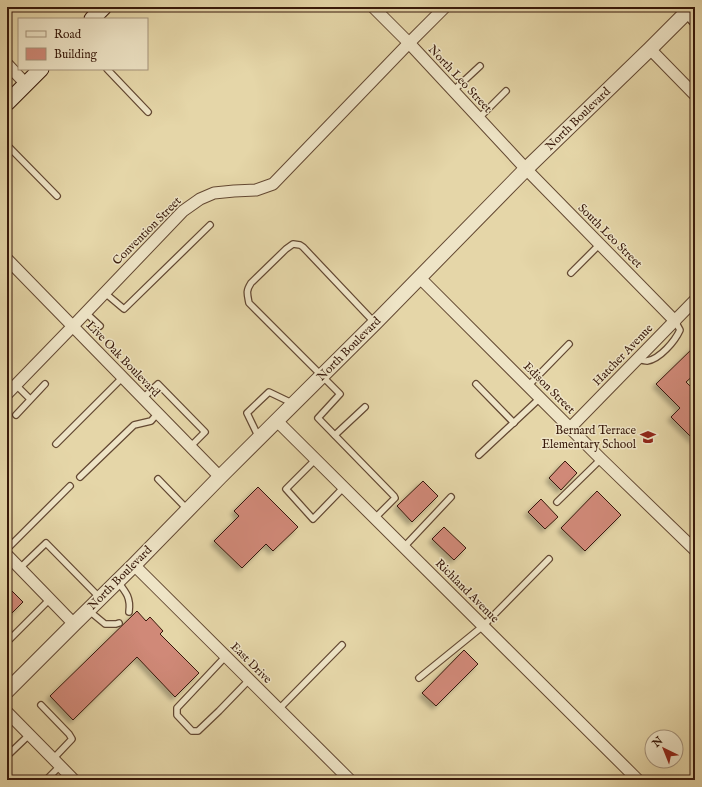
<svg xmlns="http://www.w3.org/2000/svg" width="702" height="787" font-family="'IM FELL English',serif">
  <style>
    .building { fill: #d08978; stroke: #38190a; filter: url(#shadow) }
    .lines { fill: none; stroke-linecap: round; stroke-linejoin: round }
    .service-casing { stroke: #634832; stroke-width: 8 }
    .minor-casing { stroke: #634832; stroke-width: 13 }
    .tertiary-casing { stroke: #634832; stroke-width: 16 }
    .secondary-casing { stroke: #38190a; stroke-width: 17 }
    .service { stroke: #eee4c6; stroke-width: 5.5 }
    .minor { stroke: #eee4c6; stroke-width: 11 }
    .tertiary { stroke: #eee4c6; stroke-width: 14 }
    .secondary { stroke: #eee4c6; stroke-width: 15 }
    .labels { text-anchor: middle; dominant-baseline: central; stroke-width: 3; stroke-linejoin: round; paint-order: stroke }
    .street-label { font-size: 12px; fill: #38190a; stroke: #eee4c6 }
    .poi-label { font-size: 12px; fill: #38190a; stroke: #eee4c6; text-anchor: end }
  </style>
  <defs>
    <filter id="shadow"><feDropShadow dx="-3.5" dy="3.5" stdDeviation="2" flood-color="#0004"/></filter>
  </defs>
  <rect width="100%" height="100%" fill="#e5d6a8"/>
  <filter id="stains"><feTurbulence type="fractalNoise" baseFrequency=".005" numOctaves="4"/><feColorMatrix values="0 0 0 0 .2 0 0 0 0 .09 0 0 0 0 .02 0 0 0 .5 -.17"/></filter>
  <radialGradient id="worn" r=".72"><stop offset=".6" stop-color="#630" stop-opacity="0"/><stop offset="1" stop-color="#630" stop-opacity=".3"/></radialGradient>
  <g class="building">
    <polygon points="695,346 695,374 686,382 695,391 695,441 671,417 680,408 656,384"/>
    <polygon points="565,461 577,473 561,490 549,478"/>
    <polygon points="423,481 438,496 412,522 397,506"/>
    <polygon points="258,487 298,527 273,551 266,544 242,568 214,541 239,516 234,511"/>
    <polygon points="597,491 621,515 585,551 561,528"/>
    <polygon points="541,499 558,517 545,529 528,512"/>
    <polygon points="444,527 466,548 454,560 432,539"/>
    <polygon points="7,586 23,602 7,618"/>
    <polygon points="137,611 146,621 150,617 163,631 160,634 199,673 175,697 137,657 73,720 50,696"/>
    <polygon points="464,650 478,664 436,706 422,693"/>
  </g>
  <g class="lines">
    <defs>
      <g id="service">
        <polyline points="685,14 695,25"/>
        <polyline points="107,69 148,112"/>
        <polyline points="453,91 480,66"/>
        <polyline points="479,118 506,91"/>
        <polyline points="7,145 57,196"/>
        <polyline points="571,273 600,244"/>
        <polyline points="105,293 124,309 210,225"/>
        <polyline points="86,313 100,326"/>
        <path d="M374,322L303,247L300,245L293,244L286,249L251,283C246,291 247,293 249,303L340,394L318,418L394,496L395,498L375,518"/>
        <path d="M638,359C641,360 644,361 647,361C660,359 675,341 680,330L675,321"/>
        <polyline points="476,384 514,423"/>
        <polyline points="16,385 30,399"/>
        <polyline points="528,386 569,344"/>
        <polyline points="143,398 158,384 205,432 190,447"/>
        <polyline points="16,415 45,384"/>
        <polyline points="335,435 365,407"/>
        <polyline points="259,438 247,413 269,392 294,404"/>
        <polyline points="56,444 123,377"/>
        <polyline points="479,455 540,398"/>
        <polyline points="316,459 286,489 313,519 344,487"/>
        <polyline points="80,477 134,425 151,421 158,413"/>
        <polyline points="158,479 187,509"/>
        <polyline points="557,502 601,459"/>
        <polyline points="404,547 451,497"/>
        <polyline points="7,549 70,486"/>
        <polyline points="20,568 46,543 100,598"/>
        <path d="M118,582C126,592 131,598 129,612"/>
        <polyline points="88,610 105,624 116,624 119,623"/>
        <polyline points="7,642 50,599"/>
        <polyline points="226,656 177,708 177,715 192,731 198,731 219,711 249,680"/>
        <polyline points="419,678 483,626 549,559"/>
        <polyline points="41,705 69,734 72,739 53,759"/>
        <polyline points="279,709 342,645"/>
        <polyline points="7,756 29,735"/>
        <polyline points="46,780 60,766"/>
      </g>
      <g id="minor">
        <polyline points="373,7 409,43 526,169 675,321"/>
        <polyline points="650,49 695,95"/>
        <polyline points="7,64 26,84"/>
        <polyline points="7,259 220,477"/>
        <polyline points="420,278 601,459 695,550"/>
        <polyline points="7,394 73,326 183,211 200,199 214,193 234,191 256,190 273,184 409,43 445,7"/>
        <polyline points="277,421 638,780"/>
        <polyline points="570,428 695,300"/>
        <polyline points="7,555 74,624"/>
        <polyline points="134,565 350,780"/>
        <polyline points="7,712 74,780"/>
      </g>
      <polyline id="tertiary" points="7,691 74,624 134,565 220,477 375,323 526,169 650,49 692,7"/>
      <g id="secondary">
        <polyline points="92,19 104,7"/>
        <polyline points="7,103 41,69"/>
      </g>
    </defs>
    <use href="#service" class="service-casing"/>
    <use href="#minor" class="minor-casing"/>
    <use href="#tertiary" class="tertiary-casing"/>
    <use href="#secondary" class="secondary-casing"/>
    <use href="#service" class="service"/>
    <use href="#minor" class="minor"/>
    <use href="#tertiary" class="tertiary"/>
    <use href="#secondary" class="secondary"/>
  </g>
  <defs>
    <symbol id="school-bare" viewBox="-9 -9 18 18"><path d="M0-5L7-2L0 1L-7-2ZM-4 1L0 2.5L4 1V4Q0 6-4 4Z" fill="#8f2418" stroke="#eee4c6" stroke-width="2.5" paint-order="stroke"/></symbol>
  </defs>
  <g fill-rule="evenodd">
    <use href="#school-bare" x="637" y="426" width="22" height="22"/>
  </g>
  <g class="labels">
    <g class="street-label">
      <text transform="translate(460 79) rotate(47)">North Leo Street</text>
      <text transform="translate(578 119) rotate(-44)">North Boulevard</text>
      <text transform="translate(147 231) rotate(-45)">Convention Street</text>
      <text transform="translate(610 236) rotate(45)">South Leo Street</text>
      <text transform="translate(349 349) rotate(-45)">North Boulevard</text>
      <text transform="translate(623 355) rotate(-46)">Hatcher Avenue</text>
      <text transform="translate(123 359) rotate(46)">Live Oak Boulevard</text>
      <text transform="translate(549 388) rotate(45)">Edison Street</text>
      <text transform="translate(120 578) rotate(-45)">North Boulevard</text>
      <text transform="translate(467 591) rotate(45)">Richland Avenue</text>
      <text transform="translate(251 663) rotate(45)">East Drive</text>
    </g>
    <g class="poi-label">
      <text x="636" y="430">Bernard Terrace<tspan x="636" dy="14">Elementary School</tspan></text>
    </g>
  </g>
  <rect width="702" height="787" fill="none" stroke="#e5d6a8" stroke-width="24"/>
  <rect x="8" y="8" width="686" height="771" fill="none" stroke="#38190a" stroke-width="2"/>
  <rect x="12" y="12" width="678" height="763" fill="none" stroke="#38190a"/>
  <rect x="18" y="18" width="130" height="52" fill="#eee4c6" stroke="#a5937b"/>
  <rect x="26" y="31" width="20" height="6" fill="#eee4c6" stroke="#a5937b"/>
  <text x="54" y="38" font-size="12" fill="#38190a">Road</text>
  <rect x="26" y="48" width="20" height="12" fill="#d08978" stroke="#a5937b"/>
  <text x="54" y="58" font-size="12" fill="#38190a">Building</text>
  <g transform="translate(664 749) rotate(317)"><circle r="19" fill="#eee4c6" stroke="#a5937b"/>
  <path d="M0-3L7 15L0 10L-7 15Z" fill="#8f2418"/>
  <text y="-6" font-size="11" font-weight="bold" text-anchor="middle" fill="#38190a">N</text>
  </g>
  <rect width="100%" height="100%" filter="url(#stains)"/>
  <rect width="100%" height="100%" fill="url(#worn)"/>
</svg>
